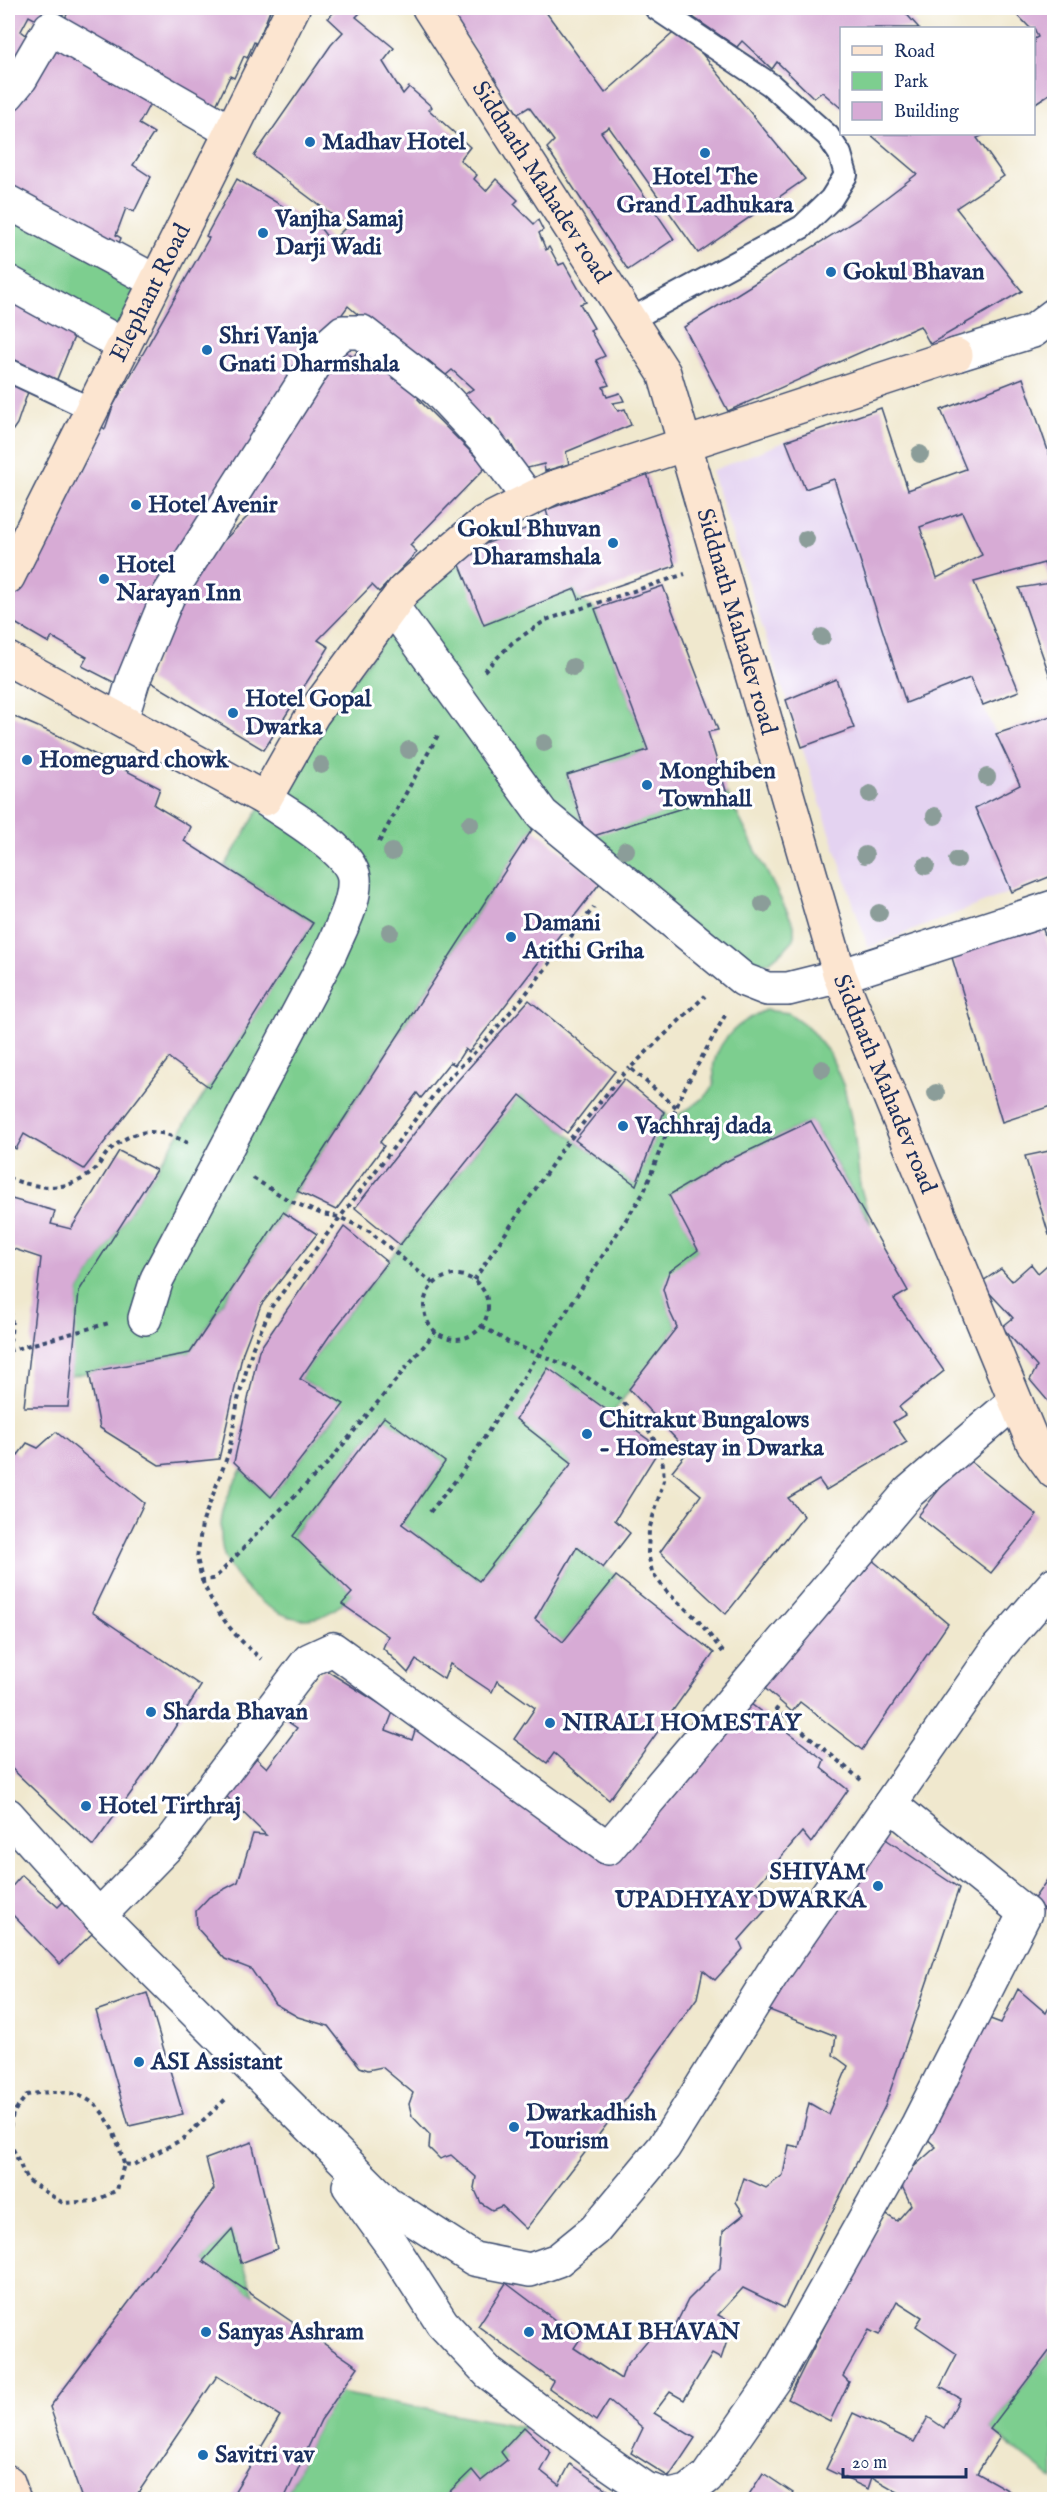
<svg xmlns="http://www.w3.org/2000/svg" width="1062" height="2507" font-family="'IM FELL English',serif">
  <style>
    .built { fill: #e4d3f1 }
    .green { fill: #7dce8f; stroke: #4c7e76; stroke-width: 1.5 }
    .building { fill: #d7abd5; fill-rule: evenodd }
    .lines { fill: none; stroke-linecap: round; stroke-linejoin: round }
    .lane-casing { stroke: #3b4b6f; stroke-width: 26 }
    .street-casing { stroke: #3b4b6f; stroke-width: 36 }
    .secondary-casing { stroke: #3b4b6f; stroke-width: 36 }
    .path { stroke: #3b4b6f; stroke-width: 4; stroke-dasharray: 4.5 4.5; stroke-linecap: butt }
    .lane { stroke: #fff; stroke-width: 22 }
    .street { stroke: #fff; stroke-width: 33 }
    .secondary { stroke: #fce5d0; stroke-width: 33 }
    .tree { fill: #8b9d99 }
    .poi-dot { fill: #1f6fb2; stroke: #fff; stroke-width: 2 }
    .labels { text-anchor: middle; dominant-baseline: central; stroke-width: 6; stroke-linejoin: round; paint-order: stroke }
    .poi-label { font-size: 24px; font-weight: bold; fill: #1b2f5e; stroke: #fff; text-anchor: start }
    .street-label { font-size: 24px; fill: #1b2f5e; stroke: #fff }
  </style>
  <rect width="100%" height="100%" fill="#fff"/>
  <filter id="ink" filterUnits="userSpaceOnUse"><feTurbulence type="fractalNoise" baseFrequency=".0167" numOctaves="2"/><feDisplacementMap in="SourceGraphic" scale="12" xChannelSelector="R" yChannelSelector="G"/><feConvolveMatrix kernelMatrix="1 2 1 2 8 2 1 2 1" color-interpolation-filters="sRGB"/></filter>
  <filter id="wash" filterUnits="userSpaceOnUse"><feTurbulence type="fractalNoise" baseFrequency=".008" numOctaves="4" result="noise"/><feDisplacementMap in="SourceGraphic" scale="24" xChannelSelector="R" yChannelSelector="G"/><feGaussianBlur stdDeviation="1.35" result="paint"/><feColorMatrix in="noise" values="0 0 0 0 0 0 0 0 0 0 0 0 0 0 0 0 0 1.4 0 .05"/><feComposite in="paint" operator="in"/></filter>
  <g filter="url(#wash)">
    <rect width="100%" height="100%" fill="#f0e8ce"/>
    <polygon class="built" points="786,441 805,488 834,479 906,703 970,678 1054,859 1054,875 868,948 711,471"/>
    <g class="green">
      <polygon points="8,202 155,281 123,345 8,282"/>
      <polygon points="452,549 575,589 579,599 595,609 648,750 567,776 586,837 727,794 794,925 794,939 785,949 769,962 756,966 739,960 542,814 190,1353 70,1376 79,1291 313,923 225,866 265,799"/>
      <path d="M765,1010L789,1013L808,1027L830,1054L844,1087L854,1131L860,1185L871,1224L811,1121L725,1162L670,1195L698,1250C661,1278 656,1283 677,1327L612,1414L517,1419L572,1463L479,1581L402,1524L445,1462L384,1417L293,1535L352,1593C342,1604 334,1612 319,1617C283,1628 242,1591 227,1562C223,1555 221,1543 221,1535C219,1513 230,1489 241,1470L271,1497L344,1405L300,1379L330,1335L520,1095L575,1140L636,1185L664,1112L672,1119C685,1110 706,1101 713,1086C716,1078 712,1070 714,1063C720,1036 742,1021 765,1010Z"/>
      <polygon points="577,1547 616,1576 563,1642 535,1619"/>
      <polygon points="232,2229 254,2296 203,2261"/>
      <polygon points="1054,2345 1054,2480 990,2429"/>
      <polygon points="340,2393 524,2427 501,2452 507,2460 481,2481 472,2471 442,2499 284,2500 321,2420"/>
    </g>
    <g id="blocks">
      <g class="building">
        <polygon points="8,8 47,8 40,22 29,16 21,31 30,38 8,73"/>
        <polygon points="70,8 271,8 257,44 254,42 247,58 244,56 234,78 230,76 212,114 62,25"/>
        <polygon points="338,8 365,8 356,17 394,48 383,62 403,94 409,87 432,107 429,110 470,147 460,160 477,175 474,179 486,191 496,179 518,200 514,204 534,224 538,220 543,230 539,233 546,250 549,247 559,265 564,263 586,302 580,304 594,328 590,330 605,356 596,360 609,385 603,387 607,397 620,393 624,401 613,403 618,411 625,409 631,425 566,452 569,464 545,471 544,464 524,469 510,442 502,442 490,418 480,421 461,397 473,389 452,370 446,375 428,360 419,367 348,306 285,392 123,687 82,666 87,657 52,637 49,643 8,619 8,602 26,559 95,422 105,429 113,406 209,238 206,236 237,179 321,229 331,242 347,226 254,156 331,45 343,32 328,18"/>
        <polygon points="446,8 543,8 605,93 680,27 805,179 698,253 609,127 601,132 674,239 628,270 547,148 554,141 529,107 518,114"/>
        <polygon points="700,8 901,8 919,28 842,28 842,109 822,92 814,98 777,62 772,69 742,41 737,47 693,17"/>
        <polygon points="1011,8 1054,8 1054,91 1034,104 1034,39 1038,37 1034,28 1030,28"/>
        <polygon points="54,39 153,98 139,124 154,133 133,165 151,177 134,212 126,208 116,235 121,238 116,251 8,195 8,108"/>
        <polygon points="870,134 986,134 977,138 1004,176 956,208 1022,291 930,344 920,326 728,411 684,327 858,219 917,174"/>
        <polygon points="8,291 78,327 55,384 8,361"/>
        <polygon points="366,341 423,387 418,399 486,467 410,545 417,552 379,592 372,585 318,640 329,647 264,750 149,681 183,582 253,511 241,500 274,462 266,456 336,344 353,357"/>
        <polygon points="8,376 30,386 17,424 8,437"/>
        <path d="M1023,378L1054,468V688L1019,588L1051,583L1044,563L974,582L1019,691L983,705L970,678L906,703L834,479L805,489L786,441L881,408L908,490L966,469L941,410ZM962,512L982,555L937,578L920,527Z"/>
        <polygon points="647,473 675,566 579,599 575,589 484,625 456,555 549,520 546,510"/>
        <polygon points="663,586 718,730 708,732 727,794 587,838 567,775 648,750 595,609"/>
        <polygon points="836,679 854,728 802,747 786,700"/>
        <polygon points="8,714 57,735 160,788 154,805 191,827 184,841 313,923 209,1087 169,1058 84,1169 24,1134 16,1149 8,1144"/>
        <polygon points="1054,715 1054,875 1012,892 975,808 1020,785 996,734"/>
        <polygon points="533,828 600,883 469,1052 465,1049 455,1065 450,1062 421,1098 417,1093 380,1142 384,1146 336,1210 297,1191"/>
        <polygon points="1039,918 1054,961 1054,1105 1002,1122 950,951"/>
        <polygon points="529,1000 615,1071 567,1133 520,1095 400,1245 355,1208 443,1097"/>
        <polygon points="624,1079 664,1112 636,1185 575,1140"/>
        <polygon points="811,1121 908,1291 894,1299 944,1371 899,1407 905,1415 893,1422 907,1442 826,1490 819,1480 788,1498 804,1516 726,1614 660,1552 701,1495 672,1471 685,1455 677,1440 629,1389 677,1327 669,1310 663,1289 669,1272 698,1250 669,1195 725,1162"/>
        <polygon points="1054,1150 1054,1233 1049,1235 1025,1156"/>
        <polygon points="119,1151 156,1170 79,1291 68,1407 24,1407 41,1258 8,1247 8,1198 55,1211 51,1224 71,1229"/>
        <polygon points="283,1212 317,1234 261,1305 243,1352 219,1459 159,1465 100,1428 89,1372 190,1353"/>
        <polygon points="344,1227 387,1262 330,1335 300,1379 344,1404 271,1497 234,1462 259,1350"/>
        <polygon points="1054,1259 1054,1405 1053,1407 1030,1380 1037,1367 1002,1327 1013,1318 980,1283 1001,1269 1012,1281 1031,1264 1038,1273"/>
        <polygon points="548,1368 660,1448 615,1520 630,1533 603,1568 577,1547 535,1619 563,1642 616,1576 714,1653 609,1800 554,1753 547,1763 514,1739 535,1708 497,1681 492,1692 450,1664 444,1679 416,1660 408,1673 383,1648 388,1636 342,1604 352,1593 293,1536 384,1417 445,1462 402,1524 479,1581 572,1463 516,1419"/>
        <polygon points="56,1432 144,1503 92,1612 201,1686 153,1762 93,1846 8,1765 8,1454 12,1448 18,1455 27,1443 38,1448"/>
        <polygon points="965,1457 1037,1515 991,1573 918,1516"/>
        <polygon points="871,1559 948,1624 862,1750 800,1702 792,1712 760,1684"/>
        <polygon points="324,1669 393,1712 386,1730 412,1740 417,1724 595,1853 747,1701 824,1760 821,1768 848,1790 811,1843 802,1832 754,1889 771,1904 739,1940 743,1949 715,1980 703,1970 697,1998 611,2119 526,2229 502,2206 492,2210 481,2203 474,2188 476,2177 451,2155 440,2159 429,2148 430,2135 412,2116 409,2104 413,2093 382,2067 368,2070 360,2067 328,2026 298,2017 275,2004 251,1969 225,1959 197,1928 196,1911 209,1897 238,1882 253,1834 266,1835 223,1793 255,1757 267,1768 297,1728 284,1719"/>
        <polygon points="884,1838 959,1888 885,2106 784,2308 743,2288 718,2315 733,2323 721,2359 712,2354 684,2400 670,2392 654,2413 695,2438 669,2477 631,2453 643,2428 609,2400 596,2421 549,2388 553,2381 478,2326 506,2283 580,2339 574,2348 621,2379 625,2367 662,2323 672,2332 688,2300 720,2268 723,2231 744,2214 736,2202 744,2178 766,2188 783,2175 789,2145 799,2147 809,2103 828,2114 848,2066 833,2055 836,2036 764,2008 824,1914 831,1918"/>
        <polygon points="1054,1870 1054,1918 1033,1900"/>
        <polygon points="22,1875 58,1907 65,1900 94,1932 60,1964 8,1910 8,1891"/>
        <polygon points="1018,1989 1046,2013 1054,1998 1054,2345 990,2429 1000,2437 977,2473 1013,2493 1010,2499 910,2499 872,2477 868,2489 826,2469 853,2413 914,2442 928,2417 944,2428 960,2398 940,2387 957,2354 916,2326 922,2317 897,2301 879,2335 869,2330 843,2376 849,2382 830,2421 788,2399 839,2297 885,2214 897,2221 911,2205 899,2180 936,2147 922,2134 982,2016 1001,2023"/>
        <polygon points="147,1993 183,2114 129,2126 96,2011"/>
        <polygon points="252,2142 277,2249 241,2263 232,2229 203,2261 358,2367 321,2420 284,2499 230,2499 280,2416 217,2376 134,2499 82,2499 50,2407 214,2189 206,2159"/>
        <polygon points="524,2427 551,2453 541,2471 559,2485 570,2464 619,2498 619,2499 442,2499 472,2470 481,2481 507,2460 501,2452"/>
        <polygon points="763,2473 793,2493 789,2499 746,2499"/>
      </g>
    </g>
  </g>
  <g filter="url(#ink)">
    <use href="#blocks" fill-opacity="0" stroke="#3b4b6f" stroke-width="1.5"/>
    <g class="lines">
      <defs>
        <g id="lane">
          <polyline points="630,320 802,227 831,199 846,175 840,154 828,136 771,85 656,8"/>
          <polyline points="8,370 91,409"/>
        </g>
        <g id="street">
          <polyline points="8,94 21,78 50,28 230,131"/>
          <polyline points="8,202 155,281"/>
          <polyline points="8,282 123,345"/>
          <polyline points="956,355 1033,331 1054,315"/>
          <polyline points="392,606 542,814 744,980 767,989 788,989 840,976 1054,907"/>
          <polyline points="121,720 133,681 168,596 326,347 343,332 362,332 437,390 488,444 529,499"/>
          <path d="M145,1318L157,1279L330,953C339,931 356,903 354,878C351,850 288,815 265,799"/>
          <polyline points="8,1815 99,1916 386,2202 474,2259 530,2270 558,2260 595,2230 664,2147 772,1974 998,1648 1054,1584"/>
          <polyline points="99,1916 172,1841 309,1660 333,1649 608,1848 909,1492 1015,1401"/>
          <polyline points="349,2186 391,2244 442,2323 489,2373 594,2453 646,2489 669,2496 688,2492 707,2477 775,2379 918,2124 1025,1913 890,1804"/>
        </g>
        <g id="secondary">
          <path id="s1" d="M429,8L664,373L840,976L1033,1443L1054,1472"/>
          <path id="s2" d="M8,577L293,8"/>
          <polyline points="8,659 265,799 313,714 404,590 483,523 552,488 956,355"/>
          <polyline points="8,2482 14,2500"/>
        </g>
      </defs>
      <use href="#lane" class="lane-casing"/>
      <use href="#street" class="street-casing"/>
      <use href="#secondary" class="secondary-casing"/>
      <g class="path">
        <polyline points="484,671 512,643 546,620 685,574"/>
        <polyline points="379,842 438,735"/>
        <polyline points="676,1107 630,1068 705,996"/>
        <path d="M8,1178C35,1188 66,1193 91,1173C100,1167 103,1155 112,1148C138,1126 160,1129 188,1143"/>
        <polyline points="253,1178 290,1201 322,1214 339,1217 369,1231 434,1284"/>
        <circle cx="456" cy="1307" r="32"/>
        <polyline points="474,1280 563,1148 621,1076 630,1068"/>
        <path d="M8,1302C15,1317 10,1340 8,1356"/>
        <polyline points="482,1326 508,1342 573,1368 621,1400 648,1429 662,1454 664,1480 649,1530 648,1553 652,1572 667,1592 697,1619 723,1652"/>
        <polyline points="436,1331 328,1463 267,1523 221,1572 213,1579 202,1580 197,1558 202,1524 229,1452 238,1400 253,1347 272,1306 440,1087 482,1045 524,996 594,907"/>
        <polyline points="8,1351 109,1323"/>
        <polyline points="430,1512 460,1475 644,1192 682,1093 727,1012"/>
        <path d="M202,1580C215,1611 235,1639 262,1659"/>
        <polyline points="775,1708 861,1780"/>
        <path d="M124,2164C109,2107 90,2083 27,2095L13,2113L8,2138L27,2180L63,2203L95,2201L117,2190L124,2164L133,2165L183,2139L228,2097"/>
      </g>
      <use href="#lane" class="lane"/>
      <use href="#street" class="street"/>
      <use href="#secondary" class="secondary"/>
    </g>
    <g class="tree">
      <circle cx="920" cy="454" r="9"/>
      <circle cx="806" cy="539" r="9"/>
      <circle cx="822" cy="637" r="9"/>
      <circle cx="573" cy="667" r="9"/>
      <circle cx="544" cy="743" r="9"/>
      <circle cx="409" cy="750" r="9"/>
      <circle cx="321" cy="765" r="9"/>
      <circle cx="987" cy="777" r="9"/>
      <circle cx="870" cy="794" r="9"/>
      <circle cx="935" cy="816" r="9"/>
      <circle cx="470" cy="824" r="9"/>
      <circle cx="626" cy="850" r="9"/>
      <circle cx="392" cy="852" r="9"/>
      <circle cx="865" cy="855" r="9"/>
      <circle cx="957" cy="860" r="9"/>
      <circle cx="926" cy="866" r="9"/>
      <circle cx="763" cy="904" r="9"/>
      <circle cx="879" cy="913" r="9"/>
      <circle cx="390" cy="932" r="9"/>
      <circle cx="822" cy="1069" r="9"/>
      <circle cx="936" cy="1093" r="9"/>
    </g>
  </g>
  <g class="poi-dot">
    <circle cx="310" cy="142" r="6"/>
    <circle cx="705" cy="153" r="6"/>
    <circle cx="263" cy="233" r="6"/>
    <circle cx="831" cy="272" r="6"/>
    <circle cx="207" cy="350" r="6"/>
    <circle cx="136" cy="505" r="6"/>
    <circle cx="613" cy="543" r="6"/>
    <circle cx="104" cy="579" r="6"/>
    <circle cx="233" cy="713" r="6"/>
    <circle cx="27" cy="760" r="6"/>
    <circle cx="647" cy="785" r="6"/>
    <circle cx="511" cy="937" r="6"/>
    <circle cx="623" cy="1126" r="6"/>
    <circle cx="587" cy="1434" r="6"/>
    <circle cx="151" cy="1712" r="6"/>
    <circle cx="550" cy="1723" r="6"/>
    <circle cx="86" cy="1806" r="6"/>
    <circle cx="878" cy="1886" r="6"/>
    <circle cx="139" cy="2062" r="6"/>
    <circle cx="514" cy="2127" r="6"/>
    <circle cx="206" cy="2332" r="6"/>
    <circle cx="529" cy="2332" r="6"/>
    <circle cx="203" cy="2455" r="6"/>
  </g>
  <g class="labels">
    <g class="poi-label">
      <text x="322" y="142">Madhav Hotel</text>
      <text x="705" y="177" text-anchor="middle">Hotel The<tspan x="705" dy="28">Grand Ladhukara</tspan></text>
      <text x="275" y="219">Vanjha Samaj<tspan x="275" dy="28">Darji Wadi</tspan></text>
      <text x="843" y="272">Gokul Bhavan</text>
      <text x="219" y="336">Shri Vanja<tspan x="219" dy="28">Gnati Dharmshala</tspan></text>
      <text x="148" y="505">Hotel Avenir</text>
      <text x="601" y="529" text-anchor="end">Gokul Bhuvan<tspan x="601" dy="28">Dharamshala</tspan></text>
      <text x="116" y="565">Hotel<tspan x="116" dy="28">Narayan Inn</tspan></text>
      <text x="245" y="699">Hotel Gopal<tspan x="245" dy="28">Dwarka</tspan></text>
      <text x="39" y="760">Homeguard chowk</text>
      <text x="659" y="771">Monghiben<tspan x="659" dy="28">Townhall</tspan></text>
      <text x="523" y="923">Damani<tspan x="523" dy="28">Atithi Griha</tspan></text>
      <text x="635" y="1126">Vachhraj dada</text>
      <text x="599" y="1420">Chitrakut Bungalows<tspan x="599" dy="28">- Homestay in Dwarka</tspan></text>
      <text x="163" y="1712">Sharda Bhavan</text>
      <text x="562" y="1723">NIRALI HOMESTAY</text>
      <text x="98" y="1806">Hotel Tirthraj</text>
      <text x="866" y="1872" text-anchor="end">SHIVAM<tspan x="866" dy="28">UPADHYAY DWARKA</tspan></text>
      <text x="151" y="2062">ASI Assistant</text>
      <text x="526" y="2113">Dwarkadhish<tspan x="526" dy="28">Tourism</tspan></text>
      <text x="218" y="2332">Sanyas Ashram</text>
      <text x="541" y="2332">MOMAI BHAVAN</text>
      <text x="215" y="2455">Savitri vav</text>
    </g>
    <g class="street-label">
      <text stroke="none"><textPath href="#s1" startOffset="207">Siddnath Mahadev road</textPath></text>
      <text stroke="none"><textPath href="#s2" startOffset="318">Elephant Road</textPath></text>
      <text stroke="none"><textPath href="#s1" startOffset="693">Siddnath Mahadev road</textPath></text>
      <text stroke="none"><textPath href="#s1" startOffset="1179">Siddnath Mahadev road</textPath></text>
    </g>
  </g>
  <rect width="1062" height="2507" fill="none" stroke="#fff" stroke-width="30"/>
  <rect x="840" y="27" width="195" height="108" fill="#ffffff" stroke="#a4acbf" stroke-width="1.5"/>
  <rect x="852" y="46" width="30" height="9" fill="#fce5d0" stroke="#a4acbf" stroke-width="1.5"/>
  <text x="894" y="57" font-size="18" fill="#1b2f5e">Road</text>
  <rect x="852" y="72" width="30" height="18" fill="#7dce8f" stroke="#a4acbf" stroke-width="1.5"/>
  <text x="894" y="87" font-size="18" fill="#1b2f5e">Park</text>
  <rect x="852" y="102" width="30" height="18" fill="#d7abd5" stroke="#a4acbf" stroke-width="1.5"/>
  <text x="894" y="117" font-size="18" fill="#1b2f5e">Building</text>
  <path d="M843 2468v9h123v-9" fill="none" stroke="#1b2f5e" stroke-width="3"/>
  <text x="852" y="2468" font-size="18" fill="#1b2f5e" stroke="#ffffff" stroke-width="4.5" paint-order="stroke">20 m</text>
</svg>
